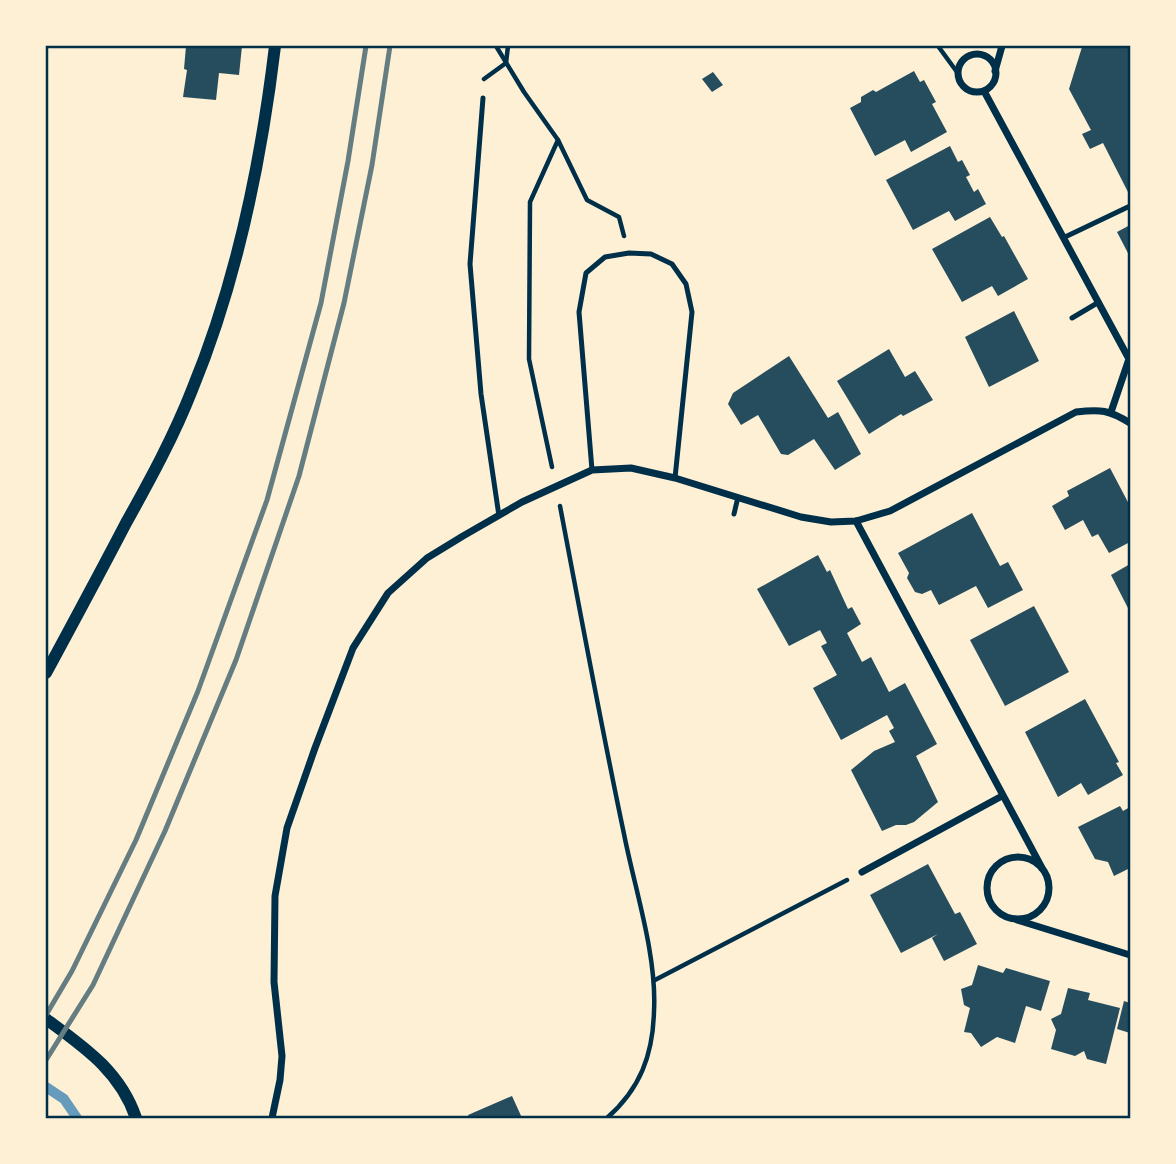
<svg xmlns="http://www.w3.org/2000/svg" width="1176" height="1164" font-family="Lato,sans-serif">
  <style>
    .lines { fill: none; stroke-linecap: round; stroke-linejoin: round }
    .stream { stroke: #669bbc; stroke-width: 10 }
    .building { fill: #264d5e }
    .path { stroke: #003049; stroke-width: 4.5 }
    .service { stroke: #003049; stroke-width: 5 }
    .minor { stroke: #003049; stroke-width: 7 }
    .tertiary { stroke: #003049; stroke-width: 12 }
    .rail { stroke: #657d81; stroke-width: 5 }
    .neatline { fill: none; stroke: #003049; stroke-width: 2.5 }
  </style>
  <rect width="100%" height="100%" fill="#fdf0d5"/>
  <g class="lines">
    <polyline class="stream" points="46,1087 64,1099 77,1118"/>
  </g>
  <g class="building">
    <polygon points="186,46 242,46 239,75 219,73 216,100 183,97 187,70 184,69"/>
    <polygon points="1086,46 1130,46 1130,193 1129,194 1103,143 1090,149 1082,134 1091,130 1069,89 1082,47"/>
    <polygon points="914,71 920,82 924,80 936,102 932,104 947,132 911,152 905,140 875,156 850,108 861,102 861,97 873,90 876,92"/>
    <polygon points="713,72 723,85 712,92 702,79"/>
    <polygon points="950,146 958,162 962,160 970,175 966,177 974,192 978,189 986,204 955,221 949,211 913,230 886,180"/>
    <polygon points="990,217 1002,237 1004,236 1028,279 998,296 992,286 962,302 932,249"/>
    <polygon points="1130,225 1130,257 1117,232"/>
    <polygon points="1014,311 1039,361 989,387 965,337"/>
    <polygon points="889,349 905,377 915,371 933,400 903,416 901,414 869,434 837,381"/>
    <polygon points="789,356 828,418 838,412 861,454 835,470 814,439 788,455 781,454 758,415 741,425 728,404 733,393"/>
    <polygon points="1110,468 1130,506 1130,542 1109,553 1098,534 1092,537 1083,520 1065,530 1052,506 1069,496 1067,491"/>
    <polygon points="972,513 1000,566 1008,562 1023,590 988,608 976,586 939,605 931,590 922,594 915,592 907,578 909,573 898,553"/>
    <polygon points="818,555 827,572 830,570 848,609 852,607 861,624 847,633 862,662 871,657 889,692 905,683 937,744 916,756 938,802 914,822 906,825 896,825 882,831 851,770 874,751 895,742 889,731 894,728 887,715 841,740 813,688 837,675 821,646 827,643 820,630 789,646 757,589"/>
    <polygon points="1130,564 1130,612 1111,575"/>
    <polygon points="1034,606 1069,672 1005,706 970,640"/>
    <polygon points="1085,699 1119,762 1116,763 1123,775 1088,795 1081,783 1058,797 1025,732"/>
    <polygon points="1120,806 1123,811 1130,807 1130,868 1114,876 1108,862 1095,859 1078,827"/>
    <polygon points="928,864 955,914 960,912 977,944 944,961 932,938 938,934 901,953 870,895"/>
    <polygon points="978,965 1003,973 1006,968 1050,981 1041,1011 1026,1006 1015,1043 997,1037 981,1047 971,1033 964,1032 970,1008 964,1005 961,989 972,985"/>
    <polygon points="1068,988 1090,993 1088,1000 1120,1008 1106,1064 1087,1059 1084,1051 1075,1056 1051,1049 1056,1030 1051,1019 1061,1014"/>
    <polygon points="1124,1001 1130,1003 1130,1033 1117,1029"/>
    <polygon points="512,1096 522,1118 469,1118 468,1115"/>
  </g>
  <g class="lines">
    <g class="path">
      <polyline points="496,46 524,92 558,140"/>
      <polyline points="938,46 957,72"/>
      <polyline points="484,79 506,63 508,46"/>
      <polyline points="552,467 529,359 530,202 558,140 587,200 619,217 624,236"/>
      <path d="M560,506C581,616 601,725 624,834C635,890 657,955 654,1011C653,1055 640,1089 607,1118"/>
      <polyline points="655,980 847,880"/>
    </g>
    <g class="service">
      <polyline points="483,98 470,264 481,394 499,516"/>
      <polyline points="1065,237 1130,206"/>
      <polyline points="1072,318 1099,302"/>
      <polyline points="592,470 579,312 586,273 605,257 629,253 651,254 672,264 686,284 692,312 675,478"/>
      <polyline points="734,514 738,497"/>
    </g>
    <g class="minor">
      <circle cx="977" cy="73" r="19"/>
      <polyline points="995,71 1002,46"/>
      <polyline points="984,91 1129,359 1111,412"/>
      <polyline points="856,521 1042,868"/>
      <circle cx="1018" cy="888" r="31"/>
      <polyline points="862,872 1002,796"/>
      <polyline points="1017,920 1130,955"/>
      <path d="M272,1118L280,1080L282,1056L274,982L275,896L287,828L315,748L353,648L388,593L427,558L463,536L522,502L592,470L631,468L675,478L801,517L831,522L856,521L890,511L1076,412C1101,409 1109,410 1130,423"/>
    </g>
    <g class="tertiary">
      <path d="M46,673C73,623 100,573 126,523C150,480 174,436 192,390C237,281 261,163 275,46"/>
      <path d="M46,1019C84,1047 120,1071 136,1118"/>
    </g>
    <g class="rail">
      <polyline points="46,1015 72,971 136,840 198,691 267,500 321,303 348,161 366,46"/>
      <polyline points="46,1060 93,985 165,831 236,660 299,476 344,303 372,165 390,46"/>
    </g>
  </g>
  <rect width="1176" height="1164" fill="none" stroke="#fdf0d5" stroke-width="94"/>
  <rect x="47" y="47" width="1082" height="1070" class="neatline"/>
</svg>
